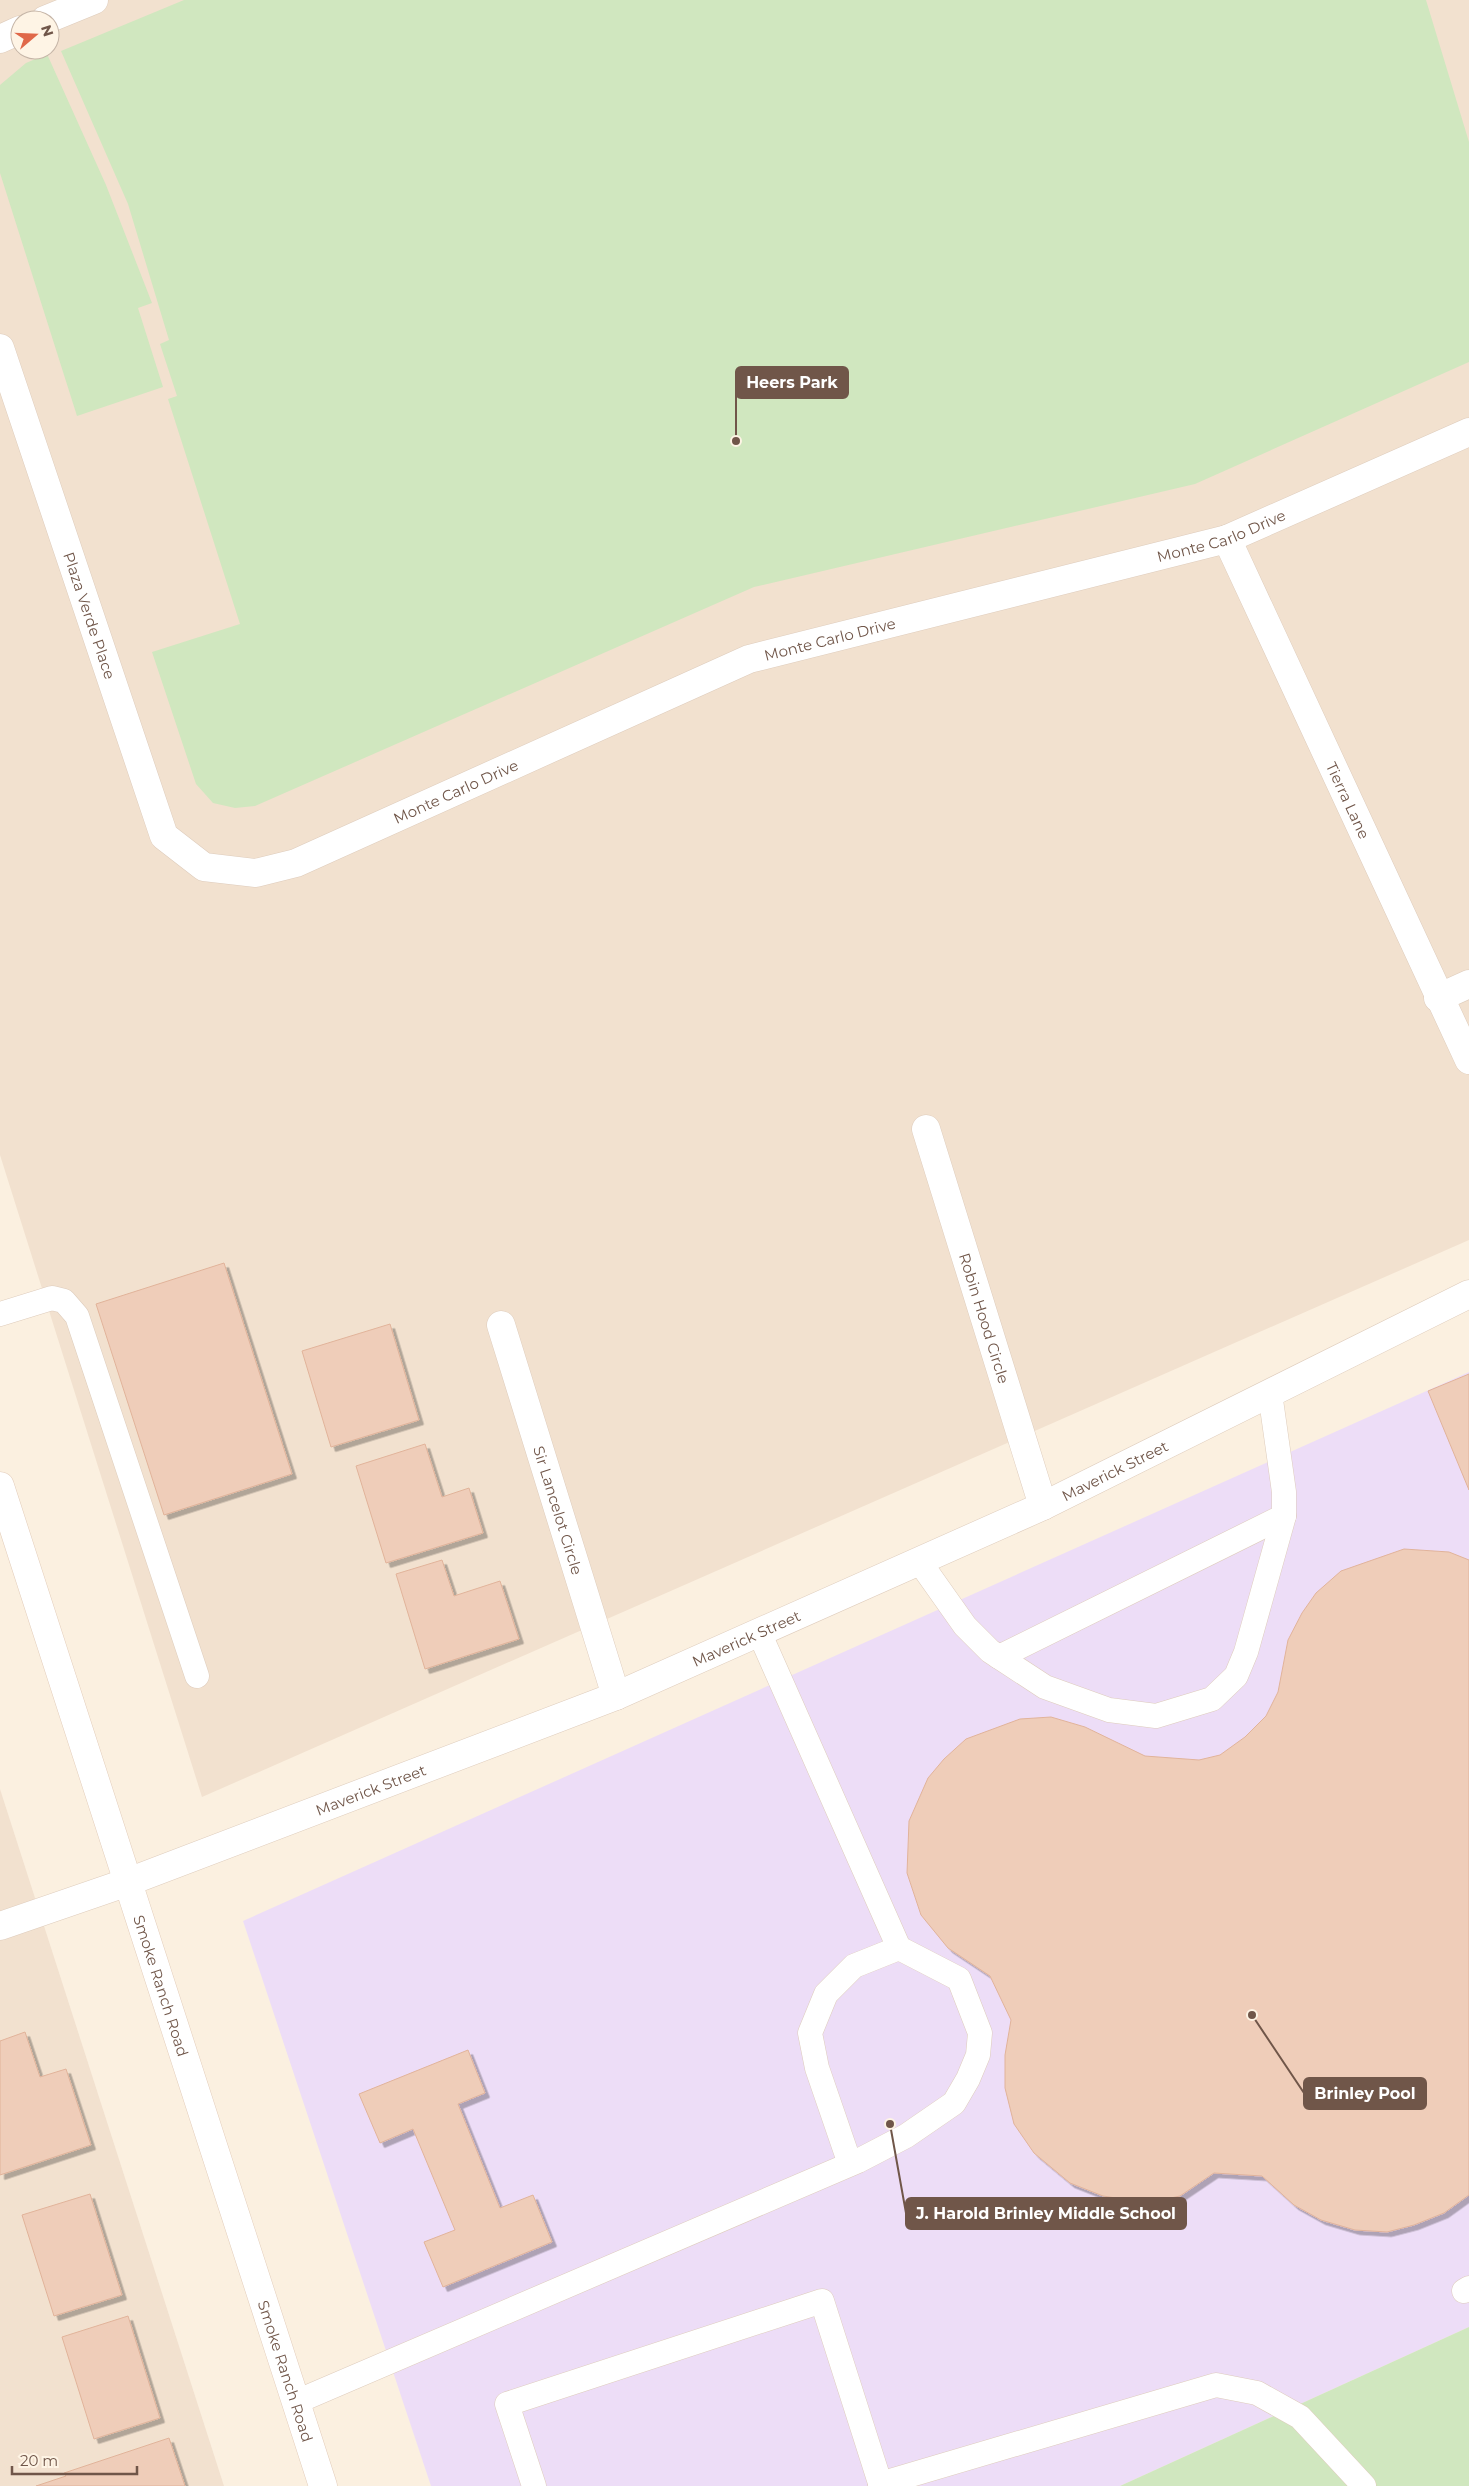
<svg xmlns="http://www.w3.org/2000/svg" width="1469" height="2486" font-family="Montserrat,sans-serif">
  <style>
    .residential { fill: #f2e1cf; fill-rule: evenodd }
    .education { fill: #edddf7 }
    .green { fill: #d0e7bf }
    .building { fill: #efcdb9; stroke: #e1b39a; filter: url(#shadow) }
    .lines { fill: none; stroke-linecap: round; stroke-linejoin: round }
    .service-casing { stroke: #deccbc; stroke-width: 25 }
    .minor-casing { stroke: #deccbc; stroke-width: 29 }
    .secondary-casing { stroke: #e3cdbb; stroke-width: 29 }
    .service { stroke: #fff; stroke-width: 24 }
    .minor { stroke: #fff; stroke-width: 28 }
    .secondary { stroke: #fff; stroke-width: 28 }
    .labels { text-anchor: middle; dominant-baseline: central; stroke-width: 4; stroke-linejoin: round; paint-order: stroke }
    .street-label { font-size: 15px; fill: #705649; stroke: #fef4e5 }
    .leader { fill: none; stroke: #705649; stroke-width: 2 }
    .callout-dot { fill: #705649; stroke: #fef4e5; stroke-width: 2 }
    .callout { fill: #705649; stroke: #705649; stroke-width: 2 }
    .callout-label { font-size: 16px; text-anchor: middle; font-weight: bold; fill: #fff }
  </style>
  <defs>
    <filter id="shadow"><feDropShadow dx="4.5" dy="4.5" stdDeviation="0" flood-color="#0004"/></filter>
  </defs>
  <rect width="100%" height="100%" fill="#fbf0e0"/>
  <g class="residential">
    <path d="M0,0H1469V1240L202,1797L0,1155ZM20,20H50V50H20Z"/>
    <polygon points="0,1789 224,2486 0,2486"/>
  </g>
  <polygon class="education" points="1469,1372 1469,2327 1120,2486 431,2486 243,1921"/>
  <g class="green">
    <polygon points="184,0 1426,0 1469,142 1469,362 1195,484 754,587 255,806 235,808 213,803 196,784 152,652 240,624 168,399 177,396 160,344 169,340 128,204 61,51"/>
    <polygon points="47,54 106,185 152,303 138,308 163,387 77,416 0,173 0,85 26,63"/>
    <polygon points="1469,2327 1469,2486 1120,2486"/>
  </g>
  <g class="building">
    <polygon points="224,1263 292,1474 164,1515 96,1304"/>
    <polygon points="390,1324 419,1420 331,1447 302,1351"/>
    <polygon points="1469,1374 1469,1490 1428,1391"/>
    <polygon points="425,1444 442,1497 469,1488 483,1533 386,1563 356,1466"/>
    <polygon points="1404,1549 1449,1552 1469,1560 1469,2195 1444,2213 1414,2225 1387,2232 1355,2230 1321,2220 1294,2205 1262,2176 1214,2173 1180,2196 1148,2203 1103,2196 1070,2183 1034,2153 1014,2124 1005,2088 1005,2055 1011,2020 990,1976 948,1948 921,1915 907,1873 909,1821 928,1778 944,1759 966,1739 1020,1719 1051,1717 1085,1727 1145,1756 1199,1760 1220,1755 1245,1737 1266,1716 1278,1692 1288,1640 1302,1613 1316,1593 1341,1571"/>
    <polygon points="442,1560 454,1596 500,1581 519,1639 425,1669 396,1574"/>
    <polygon points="25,2032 40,2077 66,2069 91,2145 0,2175 0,2041"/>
    <polygon points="468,2050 485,2093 458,2104 500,2208 533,2195 552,2242 443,2287 424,2242 455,2230 413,2129 380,2143 359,2094"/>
    <polygon points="90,2194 122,2295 54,2316 22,2215"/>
    <polygon points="128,2316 160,2418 94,2439 62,2337"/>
    <polygon points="169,2438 185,2486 36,2486 66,2476 64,2473"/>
  </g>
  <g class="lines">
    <defs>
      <g id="service">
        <polyline points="0,1314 52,1298 64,1301 77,1316 197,1676"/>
        <polyline points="919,1561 965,1626 990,1651 1045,1687 1109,1710 1156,1716 1212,1699 1236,1676 1246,1652 1284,1516 1284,1492 1270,1393"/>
        <polyline points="999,1657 1284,1516"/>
        <polyline points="850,2164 817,2068 810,2033 826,1994 854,1966 899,1948"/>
        <polyline points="1464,2291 1469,2288"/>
        <polyline points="296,2402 858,2161 906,2136 954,2103 968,2079 978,2055 980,2033 959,1979 899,1948 759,1632"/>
        <polyline points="880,2484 1216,2385 1257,2393 1300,2417 1364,2486"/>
        <polyline points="534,2486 507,2404 822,2301 881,2486"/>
      </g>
      <g id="minor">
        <polyline points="45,20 94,0"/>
        <polyline points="0,39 20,30"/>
        <path id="s1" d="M0,348L164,836L204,867L256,873L296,863L749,659L1227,539L1469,432"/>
        <path id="s2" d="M1227,539L1469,1060"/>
        <polyline points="1438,998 1469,984"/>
        <path id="s3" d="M926,1129L1043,1506"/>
        <path id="s4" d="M501,1325L616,1696"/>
        <path id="s5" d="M0,1926L128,1882L616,1696L1043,1506L1469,1294"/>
      </g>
      <g id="secondary">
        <path id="s6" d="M0,1486L323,2486"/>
      </g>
    </defs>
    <use href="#service" class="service-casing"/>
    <use href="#minor" class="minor-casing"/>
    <use href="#secondary" class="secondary-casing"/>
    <use href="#service" class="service"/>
    <use href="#minor" class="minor"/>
    <use href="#secondary" class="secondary"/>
  </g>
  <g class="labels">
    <g class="street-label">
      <text stroke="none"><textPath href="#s1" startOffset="1644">Monte Carlo Drive</textPath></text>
      <text stroke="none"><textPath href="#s1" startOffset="282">Plaza Verde Place</textPath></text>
      <text stroke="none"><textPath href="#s1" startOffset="1239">Monte Carlo Drive</textPath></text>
      <text stroke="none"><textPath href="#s1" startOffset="834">Monte Carlo Drive</textPath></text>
      <text stroke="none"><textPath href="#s2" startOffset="288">Tierra Lane</textPath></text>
      <text stroke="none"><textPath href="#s3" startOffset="198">Robin Hood Circle</textPath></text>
      <text stroke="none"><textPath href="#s5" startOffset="1205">Maverick Street</textPath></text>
      <text stroke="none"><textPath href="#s4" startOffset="194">Sir Lancelot Circle</textPath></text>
      <text stroke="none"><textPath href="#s5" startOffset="800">Maverick Street</textPath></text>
      <text stroke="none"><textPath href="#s5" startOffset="395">Maverick Street</textPath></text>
      <text stroke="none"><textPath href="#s6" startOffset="525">Smoke Ranch Road</textPath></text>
      <text stroke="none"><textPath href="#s6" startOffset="930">Smoke Ranch Road</textPath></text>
    </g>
  </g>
  <path class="leader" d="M736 441L736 382M1252 2015L1304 2093M890 2124L906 2213"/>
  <g class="callout-dot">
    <circle cx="736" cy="441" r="5"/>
    <circle cx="1252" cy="2015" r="5"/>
    <circle cx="890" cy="2124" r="5"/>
  </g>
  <g class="callout">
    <rect x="736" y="367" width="112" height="31" rx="5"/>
    <rect x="1304" y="2078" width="122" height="31" rx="5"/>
    <rect x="906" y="2198" width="280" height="31" rx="5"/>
  </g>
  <g class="callout-label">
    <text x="792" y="388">Heers Park</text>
    <text x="1365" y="2099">Brinley Pool</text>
    <text x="1046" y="2219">J. Harold Brinley Middle School</text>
  </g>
  <g transform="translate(35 35) rotate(71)"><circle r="24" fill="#fef4e5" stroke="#c5b5a7"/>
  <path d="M0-4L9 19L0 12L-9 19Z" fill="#e06849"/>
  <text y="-8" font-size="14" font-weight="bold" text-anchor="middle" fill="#705649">N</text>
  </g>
  <path d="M12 2466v8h125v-8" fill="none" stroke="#705649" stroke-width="2.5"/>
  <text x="20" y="2466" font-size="15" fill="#705649" stroke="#fef4e5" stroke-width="4" paint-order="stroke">20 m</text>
</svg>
